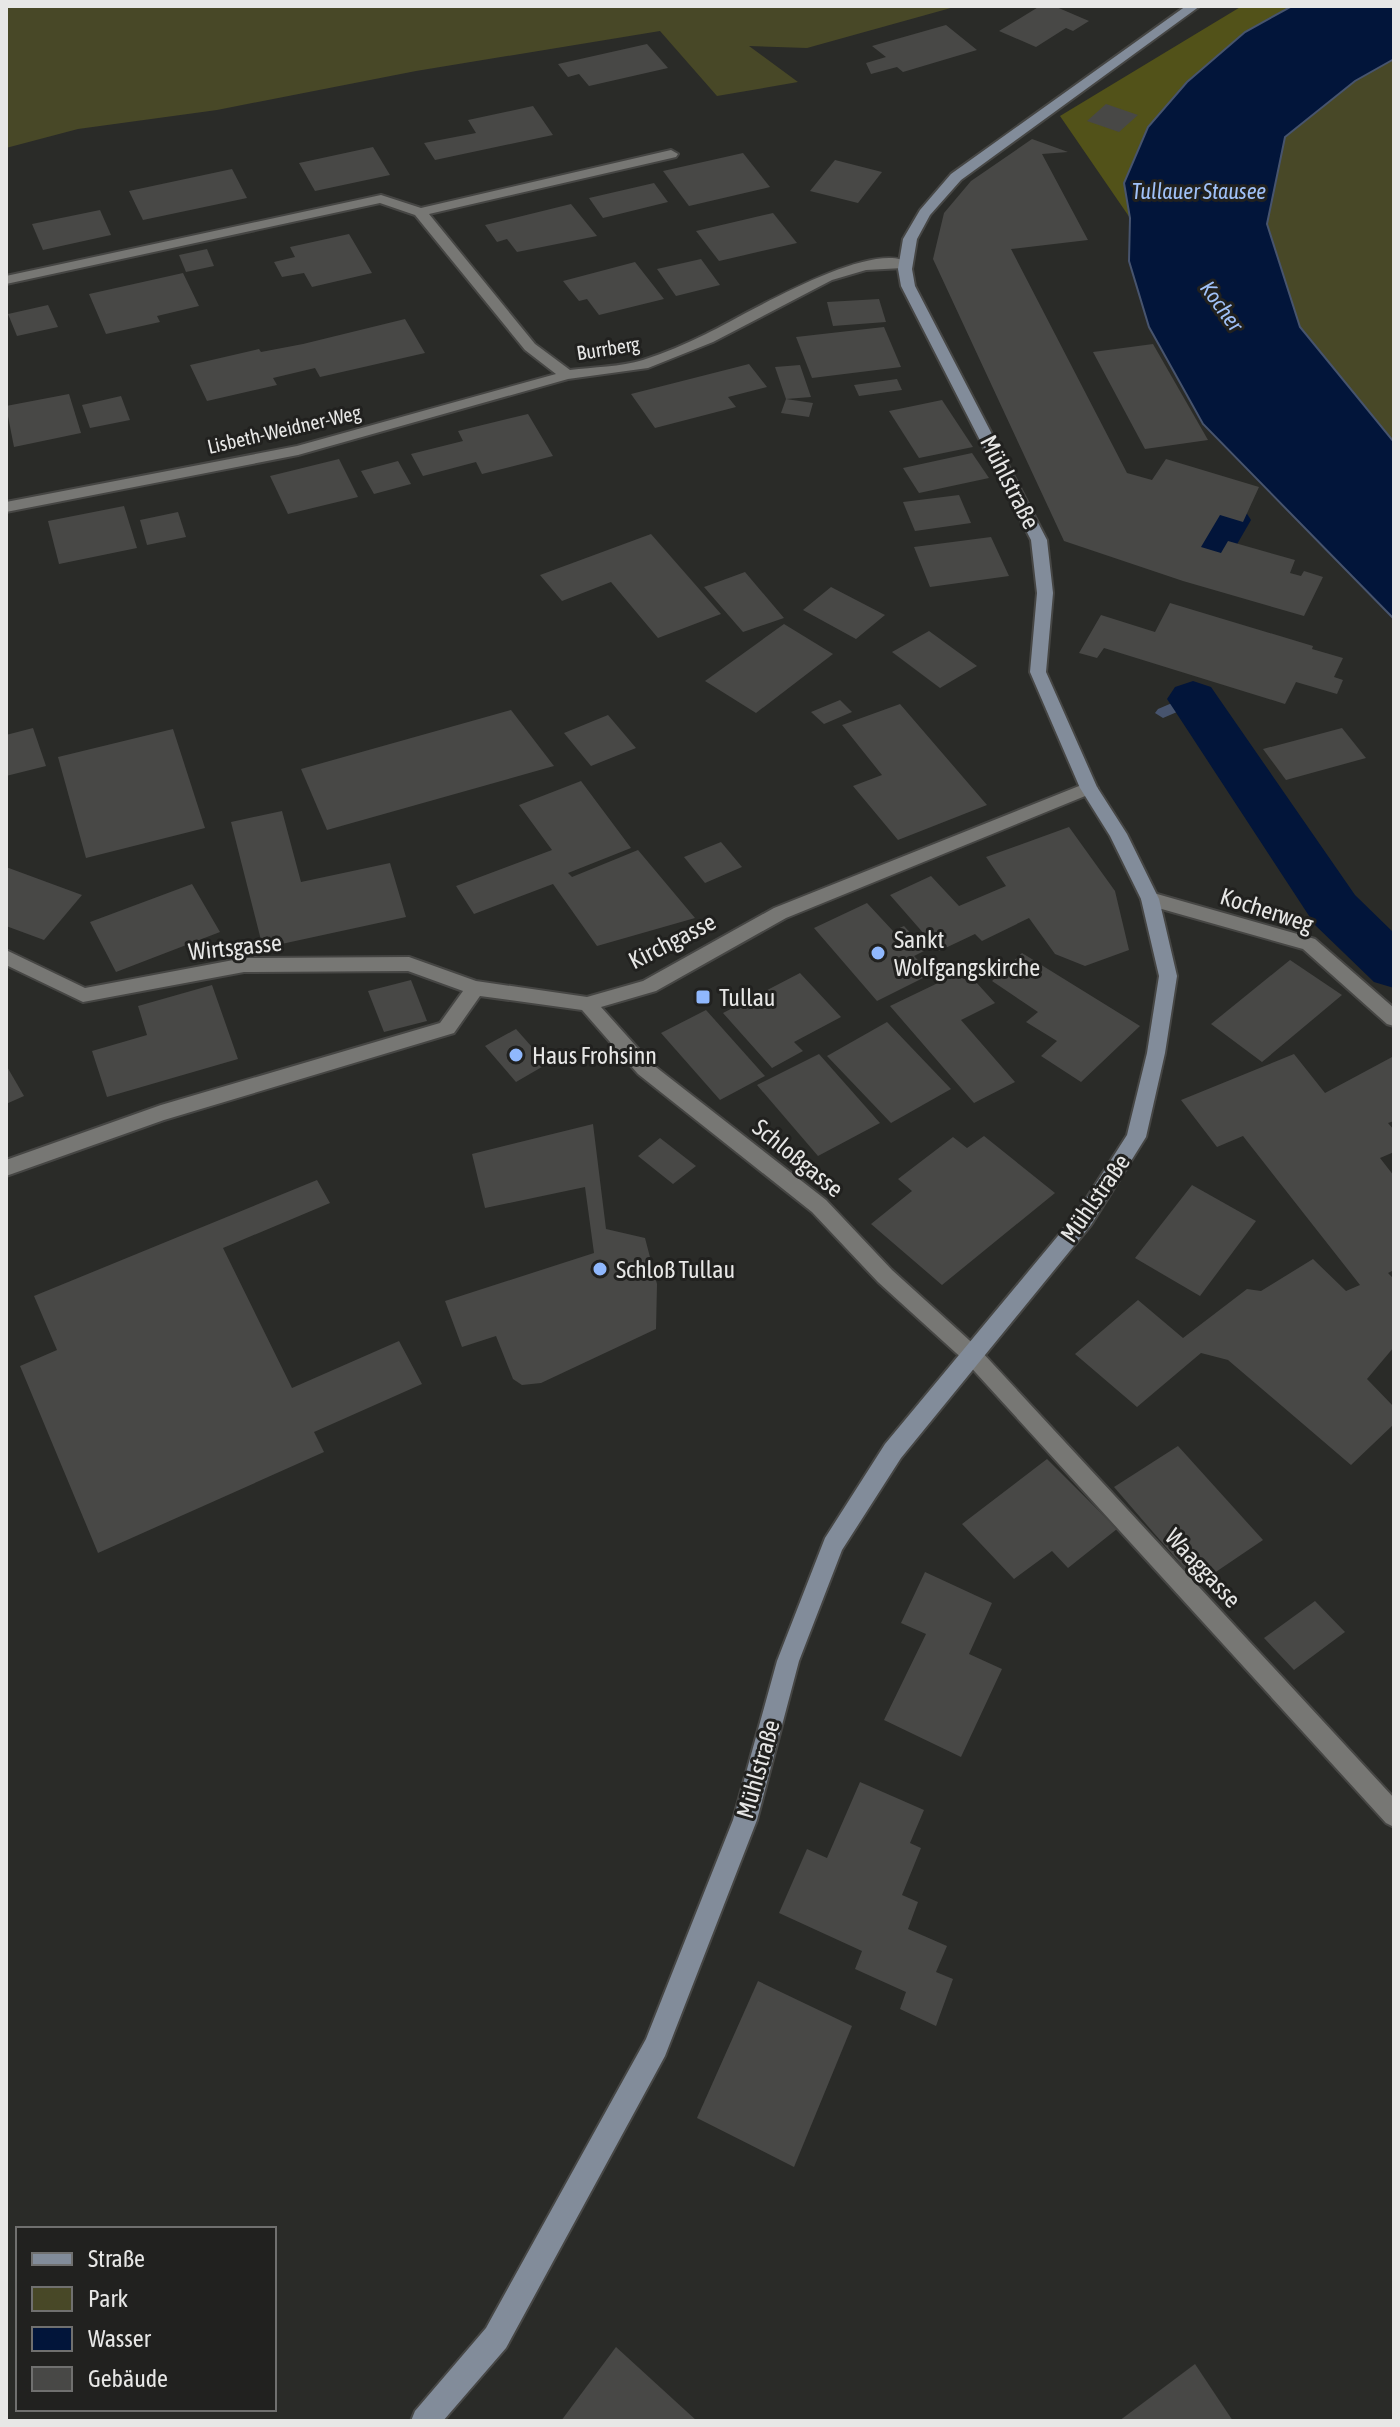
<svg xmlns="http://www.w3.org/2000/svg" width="1400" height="2427" font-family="'Asap Condensed',sans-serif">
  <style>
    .green { fill: #484827 }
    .forest { fill: #525219 }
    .water { fill: #02153a; stroke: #47546e; stroke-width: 2 }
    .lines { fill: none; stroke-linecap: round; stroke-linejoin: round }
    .stream { fill: #47546e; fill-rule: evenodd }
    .canal { fill: #02153a; fill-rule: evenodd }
    .building { fill: #484846 }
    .street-casing { stroke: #464644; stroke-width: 4 }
    .secondary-casing { stroke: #464644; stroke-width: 4 }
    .street { fill: #777774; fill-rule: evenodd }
    .secondary { fill: #828c9a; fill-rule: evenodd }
    .poi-dot { fill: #90b8fd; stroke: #21211f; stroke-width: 3 }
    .labels { text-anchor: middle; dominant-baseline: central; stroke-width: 6; stroke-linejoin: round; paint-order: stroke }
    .far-street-label { font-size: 20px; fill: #e7e7e6; stroke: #21211f }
    .far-water-label { font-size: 22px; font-style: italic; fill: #a0c1f8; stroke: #21211f }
    .street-label { font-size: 24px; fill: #e7e7e6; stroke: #21211f }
    .poi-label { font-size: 24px; fill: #e7e7e6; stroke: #21211f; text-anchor: start }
  </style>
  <rect width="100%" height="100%" fill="#2a2b28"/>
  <g class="green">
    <polygon points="6,6 958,6 807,48 749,46 798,82 717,96 660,31 416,71 217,110 78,129 6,148"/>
    <polygon points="1394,6 1394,442 1300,327 1266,224 1285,137"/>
  </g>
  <polygon class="forest" points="1242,6 1292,6 1245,32 1187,82 1124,183 1130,218 1060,116"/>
  <polygon class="water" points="1292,6 1394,6 1394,59 1355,81 1285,137 1267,224 1300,327 1394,442 1394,619 1203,424 1149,327 1129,261 1130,218 1124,183 1148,127 1187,82 1245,32"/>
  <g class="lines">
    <polygon class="stream" points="1193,694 1200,699 1198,703 1163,718 1155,713 1158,709"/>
    <g class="canal">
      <polygon points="1227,505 1244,509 1251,520 1232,553 1215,557 1198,553 1191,542 1210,509"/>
      <polygon points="1193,681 1211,687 1355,895 1394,933 1394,988 1374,982 1315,925 1175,711 1167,699 1175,687"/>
    </g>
  </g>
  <g class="building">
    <polygon points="1040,6 1054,6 1089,21 1073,31 1066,28 1036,47 999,31"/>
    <polygon points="946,25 977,50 903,72 897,67 871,74 866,63 886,57 872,46"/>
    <polygon points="647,44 668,68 589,86 579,74 568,77 558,64"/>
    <polygon points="1106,104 1138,115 1119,132 1087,121"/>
    <polygon points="533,106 553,135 435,160 424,143 476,133 468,120"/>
    <polygon points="1032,139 1068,152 1042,154 1088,240 1011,249 1127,473 1152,480 1166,459 1259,487 1243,522 1220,515 1201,547 1221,553 1228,541 1295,560 1290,573 1301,576 1304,571 1323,577 1304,616 1183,581 1064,541 933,259 944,213 971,181"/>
    <polygon points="373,147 390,175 315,191 299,163"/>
    <polygon points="743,153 770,187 689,206 663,171"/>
    <polygon points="835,160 882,172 858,203 810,191"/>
    <polygon points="232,169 247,198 143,220 129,191"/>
    <polygon points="654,183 668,202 603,218 589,198"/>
    <polygon points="571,204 597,236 517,252 507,239 497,242 485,225"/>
    <polygon points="100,210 111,235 43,250 32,224"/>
    <polygon points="773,213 797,243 719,261 696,231"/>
    <polygon points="349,234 372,273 312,287 304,273 282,277 274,262 295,257 290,247"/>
    <polygon points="207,249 214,266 186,272 179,255"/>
    <polygon points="701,259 720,285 676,296 657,269"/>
    <polygon points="635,262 664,299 599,315 587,299 579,301 563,281"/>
    <polygon points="183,273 199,306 157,316 160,322 106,334 89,294"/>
    <polygon points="879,299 886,322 833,326 827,302"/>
    <polygon points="48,305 58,327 17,336 8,314"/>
    <polygon points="405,319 425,353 320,377 315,368 273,378 277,385 207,401 190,365 259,349 261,352 303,344"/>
    <polygon points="884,327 901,367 812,378 796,337"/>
    <polygon points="1153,344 1208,440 1145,449 1093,352"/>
    <polygon points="749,364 767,387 728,397 736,407 655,428 631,394"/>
    <polygon points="800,365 811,397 786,399 813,403 809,417 781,413 786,399 775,367"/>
    <polygon points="897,379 902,390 859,396 854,385"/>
    <polygon points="69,394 81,433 14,447 6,406"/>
    <polygon points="121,396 130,420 90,428 82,405"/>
    <polygon points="942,400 973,447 919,458 889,411"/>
    <polygon points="528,414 553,456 482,474 476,462 423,476 411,454 463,441 458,431"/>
    <polygon points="972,453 989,478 919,493 903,468"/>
    <polygon points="339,459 358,497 288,514 270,476"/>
    <polygon points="398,461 411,484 374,494 361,471"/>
    <polygon points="959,495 971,523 915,531 903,502"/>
    <polygon points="124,506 137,548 59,564 48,521"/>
    <polygon points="178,512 186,537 147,545 140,520"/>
    <polygon points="651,534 721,614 658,638 611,582 562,601 540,575"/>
    <polygon points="991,537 1009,576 930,587 914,547"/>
    <polygon points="745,572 784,618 743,632 704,587"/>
    <polygon points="831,587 885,615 856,639 803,610"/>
    <polygon points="1170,603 1313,646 1312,649 1343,658 1334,677 1343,680 1337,694 1296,682 1285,704 1104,648 1097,658 1079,653 1101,615 1155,632"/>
    <polygon points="784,624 833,654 756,713 705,681"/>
    <polygon points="929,631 977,666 940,688 892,652"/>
    <polygon points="840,700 852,712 824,724 811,712"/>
    <polygon points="900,704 987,805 898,840 853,786 882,775 842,725"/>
    <polygon points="511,710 554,766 327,830 301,769"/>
    <polygon points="608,715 636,748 591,766 564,733"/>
    <polygon points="33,728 46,766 6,776 6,735"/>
    <polygon points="1342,728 1366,758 1286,780 1263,749"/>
    <polygon points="173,729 205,828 86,858 58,757"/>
    <polygon points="581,781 631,848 568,873 572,877 638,850 695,918 597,946 553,884 474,914 456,886 552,850 519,805"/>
    <polygon points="282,811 301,882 390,863 406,917 263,948 231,822"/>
    <polygon points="1069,827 1115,891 1129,950 1085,966 1055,954 1029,918 982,941 975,934 939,951 890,895 931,876 959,906 1006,886 986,857"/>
    <polygon points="721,842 742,867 705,883 684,857"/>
    <polygon points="6,867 82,895 44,940 6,926"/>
    <polygon points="192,884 220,932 116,972 90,922"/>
    <polygon points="867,903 893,931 904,926 926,950 914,956 931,974 877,1001 814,928"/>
    <polygon points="1022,953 1140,1026 1081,1082 1041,1056 1057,1041 1026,1022 1038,1012 992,981"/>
    <polygon points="1290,960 1342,995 1262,1062 1211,1024"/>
    <polygon points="965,970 995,1003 961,1020 1015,1082 974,1103 890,1006"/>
    <polygon points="800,973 841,1017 794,1042 803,1051 772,1068 723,1013"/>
    <polygon points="411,980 427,1021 384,1032 368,991"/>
    <polygon points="212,985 238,1059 107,1097 92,1051 147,1035 138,1006"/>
    <polygon points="706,1010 765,1076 720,1100 661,1033"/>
    <polygon points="887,1022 951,1089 891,1123 827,1056"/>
    <polygon points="516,1029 547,1064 516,1082 485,1046"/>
    <polygon points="819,1054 880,1123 818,1156 757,1085"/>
    <polygon points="1294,1054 1325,1093 1394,1056 1394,1121 1388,1123 1394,1130 1394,1152 1380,1158 1394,1176 1394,1270 1388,1273 1394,1279 1394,1347 1367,1379 1394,1407 1394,1424 1351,1465 1228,1360 1201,1353 1137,1407 1075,1354 1138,1300 1183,1338 1247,1289 1261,1291 1313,1259 1346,1291 1360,1285 1243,1136 1217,1147 1181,1100"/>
    <polygon points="6,1065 24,1096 6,1104"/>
    <polygon points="593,1124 606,1229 645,1238 657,1284 656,1329 541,1383 522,1385 513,1379 496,1336 462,1347 445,1301 594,1253 585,1187 485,1208 472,1154"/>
    <polygon points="984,1136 1055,1193 942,1285 871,1224 912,1191 898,1179 953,1137 967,1148"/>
    <polygon points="660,1138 696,1166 673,1184 638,1156"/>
    <polygon points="317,1180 330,1203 223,1248 292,1388 399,1341 422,1384 314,1432 324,1452 98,1553 20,1366 57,1350 34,1296"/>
    <polygon points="1192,1185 1256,1221 1200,1296 1135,1258"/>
    <polygon points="1178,1446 1263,1540 1198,1584 1114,1487"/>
    <polygon points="1047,1459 1117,1529 1068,1568 1052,1551 1014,1579 962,1524"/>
    <polygon points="925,1572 992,1603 969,1654 1002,1669 961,1757 884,1720 926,1634 901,1623"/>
    <polygon points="1315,1601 1345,1632 1294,1670 1264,1638"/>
    <polygon points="860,1782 924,1810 910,1843 921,1848 902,1895 918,1902 908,1929 947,1946 936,1972 953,1979 936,2026 900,2009 906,1992 855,1969 862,1951 779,1913 807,1849 827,1858"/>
    <polygon points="758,1981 852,2026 794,2167 697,2118"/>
    <polygon points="616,2347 697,2421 561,2421"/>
    <polygon points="1195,2364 1233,2421 1119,2421"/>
  </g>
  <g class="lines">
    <defs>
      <g id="street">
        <path d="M671,150L678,154L676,157L429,214L535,344L570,370C593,367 621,367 643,360C664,353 686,344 706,334C743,316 875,236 910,264L903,268L866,270L832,280L713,342L648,368L568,379L298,455L6,512V502L297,446L556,374L525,350L415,215L380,203L6,284V276L381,195L421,208Z"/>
        <polygon points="1089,782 1098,788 1095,792 786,918 656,991 601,1007 652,1064 826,1200 892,1270 980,1350 1394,1798 1394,1827 1386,1823 966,1362 878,1282 812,1212 638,1074 582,1010 480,996 454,1033 164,1120 6,1176 6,1160 161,1105 440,1023 463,991 408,971 244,972 83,1002 6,965 6,950 85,988 244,958 409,957 476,981 587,997 643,981 774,908"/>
        <polygon points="1150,892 1315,939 1394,1008 1394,1026 1387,1024 1303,949 1144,904 1141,899"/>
      </g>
      <polygon id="secondary" points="1186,6 1200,6 961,180 930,215 917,239 912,269 915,286 1047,540 1053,593 1046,672 1097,787 1127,834 1159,899 1177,976 1165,1053 1146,1137 1091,1225 901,1458 842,1550 799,1661 757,1820 665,2056 506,2348 443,2421 411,2421 415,2411 486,2328 646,2039 733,1820 777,1661 825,1538 885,1444 1077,1213 1127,1135 1147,1053 1159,976 1141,899 1110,836 1080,788 1030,672 1037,593 1031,540 901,286 898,269 903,239 920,210 951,174"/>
    </defs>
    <use href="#street" class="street-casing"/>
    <use href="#secondary" class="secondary-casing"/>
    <use href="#street" class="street"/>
    <use href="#secondary" class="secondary"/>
  </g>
  <g class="poi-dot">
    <circle cx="878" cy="953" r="8"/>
    <rect x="695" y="989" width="16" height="16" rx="4"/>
    <circle cx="516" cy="1055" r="8"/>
    <circle cx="600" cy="1269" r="8"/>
  </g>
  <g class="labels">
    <g class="far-street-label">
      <text transform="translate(608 348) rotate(-9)">Burrberg</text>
      <text transform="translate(284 429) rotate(-13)">Lisbeth-Weidner-Weg</text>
    </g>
    <g class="far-water-label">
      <text x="1199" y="191">Tullauer Stausee</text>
      <text transform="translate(1222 306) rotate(54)">Kocher</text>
    </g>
    <g class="street-label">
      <text transform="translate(1010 482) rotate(63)">Mühlstraße</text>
      <text transform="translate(1267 910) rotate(18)">Kocherweg</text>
      <text transform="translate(672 941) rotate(-27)">Kirchgasse</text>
      <text transform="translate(235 947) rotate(-6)">Wirtsgasse</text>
      <text transform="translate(798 1158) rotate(39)">Schloßgasse</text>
      <text transform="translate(1095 1198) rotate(-55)">Mühlstraße</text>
      <text transform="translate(1203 1568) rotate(47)">Waaggasse</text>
      <text transform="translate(758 1769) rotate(-74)">Mühlstraße</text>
    </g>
    <g class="poi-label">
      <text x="894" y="939">Sankt<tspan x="894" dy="28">Wolfgangskirche</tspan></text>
      <text x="719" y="997">Tullau</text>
      <text x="532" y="1055">Haus Frohsinn</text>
      <text x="616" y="1269">Schloß Tullau</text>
    </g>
  </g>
  <rect width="1400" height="2427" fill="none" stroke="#e7e7e6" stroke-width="16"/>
  <rect x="16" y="2227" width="260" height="184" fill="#21211f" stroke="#70706f" stroke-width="2"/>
  <rect x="32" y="2253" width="40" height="12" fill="#828c9a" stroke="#70706f" stroke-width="2"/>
  <text x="88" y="2267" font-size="24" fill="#e7e7e6">Straße</text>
  <rect x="32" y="2287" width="40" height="24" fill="#484827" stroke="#70706f" stroke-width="2"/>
  <text x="88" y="2307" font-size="24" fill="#e7e7e6">Park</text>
  <rect x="32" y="2327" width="40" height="24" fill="#02153a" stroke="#70706f" stroke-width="2"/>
  <text x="88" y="2347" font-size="24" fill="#e7e7e6">Wasser</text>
  <rect x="32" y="2367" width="40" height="24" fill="#484846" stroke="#70706f" stroke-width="2"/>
  <text x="88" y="2387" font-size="24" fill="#e7e7e6">Gebäude</text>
</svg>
